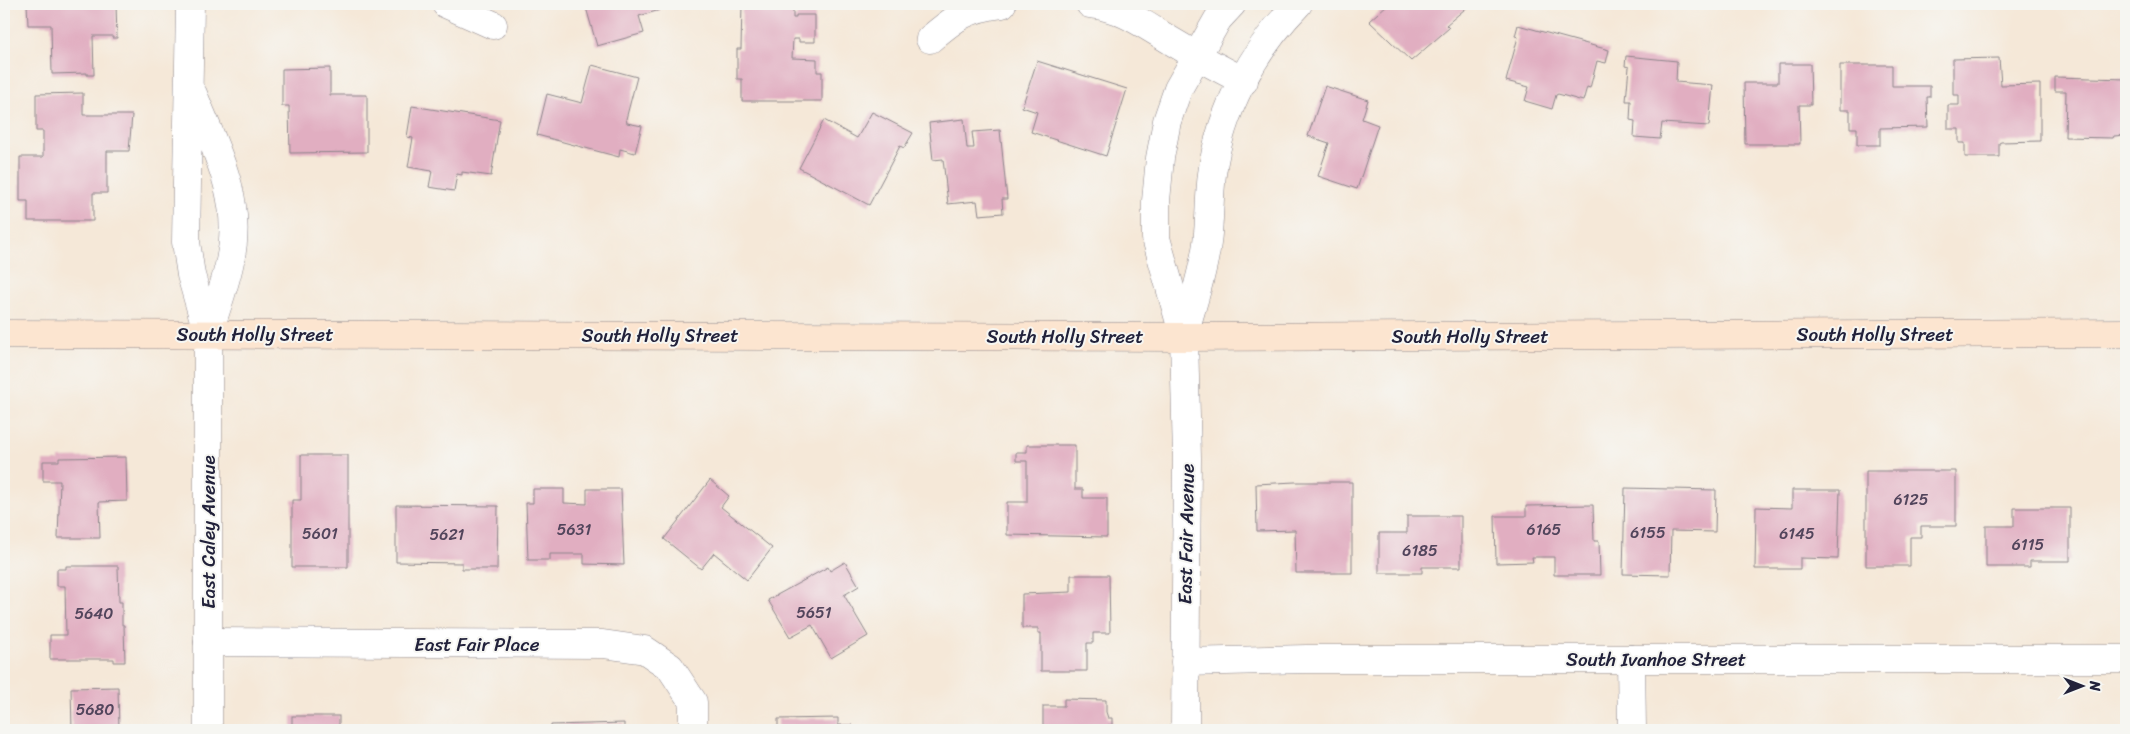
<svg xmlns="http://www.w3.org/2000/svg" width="2130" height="734" font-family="Sriracha,sans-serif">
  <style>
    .building { fill: #e1aec1 }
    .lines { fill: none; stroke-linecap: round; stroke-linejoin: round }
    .minor-casing { stroke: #8c858a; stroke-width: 29 }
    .secondary-casing { stroke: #8c858a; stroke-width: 29 }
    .minor { stroke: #fff; stroke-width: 28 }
    .secondary { stroke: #fce5d0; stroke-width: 28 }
    .labels { text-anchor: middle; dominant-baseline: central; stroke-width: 4; stroke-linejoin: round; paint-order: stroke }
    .number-label { font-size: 16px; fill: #52455c }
    .street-label { font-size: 19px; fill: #22223b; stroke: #f6f6f2 }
  </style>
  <rect width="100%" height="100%" fill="#f6f6f2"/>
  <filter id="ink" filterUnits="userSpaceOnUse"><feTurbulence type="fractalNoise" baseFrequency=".02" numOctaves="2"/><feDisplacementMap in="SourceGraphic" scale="10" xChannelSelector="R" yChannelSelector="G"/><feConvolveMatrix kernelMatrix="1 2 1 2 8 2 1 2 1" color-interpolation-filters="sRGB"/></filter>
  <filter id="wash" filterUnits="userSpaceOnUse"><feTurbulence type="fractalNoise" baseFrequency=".0096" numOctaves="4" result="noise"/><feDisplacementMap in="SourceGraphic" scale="20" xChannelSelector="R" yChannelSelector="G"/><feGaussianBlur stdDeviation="1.12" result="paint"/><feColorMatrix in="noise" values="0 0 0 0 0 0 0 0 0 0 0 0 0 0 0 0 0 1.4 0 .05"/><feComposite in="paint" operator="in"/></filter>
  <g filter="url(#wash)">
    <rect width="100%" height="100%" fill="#f5e8d8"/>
    <g id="blocks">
      <g class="building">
        <polygon points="27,4 116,4 117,38 112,38 112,36 93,36 94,75 87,75 87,73 52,74 51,25 28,25"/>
        <polygon points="585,4 658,4 660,10 639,16 644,33 597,46"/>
        <polygon points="742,4 793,4 793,18 796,18 796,15 815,15 815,42 799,42 799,39 793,39 792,58 817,59 817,72 822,72 822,101 742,101 742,79 737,79 737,49 741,49"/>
        <polygon points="1388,4 1471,4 1446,25 1449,28 1411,61 1369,21"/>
        <polygon points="1518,25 1609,50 1606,63 1597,61 1590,88 1587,87 1583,101 1558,94 1556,95 1552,109 1525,101 1529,87 1506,81 1518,37 1515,36"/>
        <polygon points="1626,56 1677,61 1676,82 1713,85 1709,126 1662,123 1660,139 1634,137 1635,121 1630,120 1631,101 1626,101 1629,67 1625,66"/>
        <polygon points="1999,58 2001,85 2040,84 2040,141 2001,142 1999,143 1999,157 1965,157 1965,143 1959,143 1959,129 1948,129 1948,105 1959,105 1959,95 1953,95 1953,59"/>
        <polygon points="1037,61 1127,89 1106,156 1031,132 1037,112 1022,107"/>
        <polygon points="1778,64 1810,64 1811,105 1799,105 1800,144 1745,144 1744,83 1778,83"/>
        <polygon points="592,65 637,77 626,119 627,123 642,126 635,153 620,149 619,157 537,135 547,94 582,103"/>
        <polygon points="1840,65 1892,65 1892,86 1930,86 1930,97 1927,97 1928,127 1880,128 1880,145 1857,145 1857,128 1850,128 1850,110 1840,110"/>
        <polygon points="330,68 330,95 367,95 367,152 290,153 289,106 282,106 282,69"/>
        <polygon points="2055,77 2126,79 2126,135 2114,136 2113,138 2065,137 2066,91 2055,91"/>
        <polygon points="1325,86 1368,100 1362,119 1378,125 1357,189 1318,176 1329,143 1308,136"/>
        <polygon points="83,93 83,115 132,115 129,151 107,151 107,193 93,193 93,221 28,221 28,201 20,201 20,157 43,157 43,131 36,131 36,94"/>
        <polygon points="412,106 500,120 491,176 462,172 462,175 457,174 454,191 429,187 432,171 408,167 413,138 407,137"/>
        <polygon points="872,112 913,133 904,148 900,146 869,205 799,168 824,120 857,138"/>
        <polygon points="964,119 967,148 974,148 972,132 1000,130 1007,199 1002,199 1003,213 979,215 977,201 948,204 943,159 933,160 929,123"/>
        <polygon points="1027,445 1075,445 1075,489 1083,489 1083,498 1107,498 1107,537 1007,535 1007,502 1027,502 1027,461 1016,461 1016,452 1027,452"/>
        <polygon points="301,455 348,455 348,567 292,567 292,500 301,500"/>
        <polygon points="126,457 127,501 99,502 100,538 58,538 60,481 43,481 43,461 59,461 59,458"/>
        <polygon points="1866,471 1956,471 1956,526 1921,526 1921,537 1910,537 1910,566 1866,566"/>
        <polygon points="710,480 729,496 721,507 772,548 747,580 714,553 701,569 664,539"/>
        <polygon points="1295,482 1352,482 1352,573 1296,573 1295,530 1257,531 1256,484"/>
        <polygon points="1625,488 1716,490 1715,532 1671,531 1670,575 1623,574"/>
        <polygon points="533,489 564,489 564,503 587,504 587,489 621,489 624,565 584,564 584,554 550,554 550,560 528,560 526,503 533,503"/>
        <polygon points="1792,490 1840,490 1838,559 1800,558 1800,569 1755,569 1756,507 1792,508"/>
        <polygon points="396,505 498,506 497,569 462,569 462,563 396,562"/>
        <polygon points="1593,505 1594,541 1599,541 1600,575 1554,575 1554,557 1532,557 1533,562 1496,563 1495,516 1526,516 1526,506"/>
        <polygon points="2014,508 2070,508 2070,561 2030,561 2030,567 1986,567 1986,526 2014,526"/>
        <polygon points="1407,516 1461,516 1461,567 1422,567 1422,573 1379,573 1379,533 1407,533"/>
        <polygon points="845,562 859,586 844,595 868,636 831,658 812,625 790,637 768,600 828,567 830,571"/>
        <polygon points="66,566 118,566 119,602 122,602 122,625 124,625 125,662 114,662 114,659 50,659 50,635 66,635 65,586 57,586 57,569 66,569"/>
        <polygon points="1071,575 1109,575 1110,633 1093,633 1093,643 1087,643 1087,671 1041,671 1041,633 1038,633 1038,628 1022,628 1022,594 1071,592"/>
        <polygon points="118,687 119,730 72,730 71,688"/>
        <polygon points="1064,699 1106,700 1106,712 1108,718 1112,718 1112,725 1108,725 1108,730 1043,730 1043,706 1064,706"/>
        <rect x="292" y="716" width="47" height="14"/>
        <polygon points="838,718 838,725 852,725 852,730 778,730 778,719"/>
        <polygon points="624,723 624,730 551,730 551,725"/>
      </g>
    </g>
  </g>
  <g filter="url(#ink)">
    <use href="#blocks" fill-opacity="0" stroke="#8c858a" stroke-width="1"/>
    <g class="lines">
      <defs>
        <g id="minor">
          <polyline points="190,4 186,242 191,275 208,334 208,730"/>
          <polyline points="446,4 493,25"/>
          <path d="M1090,4C1122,7 1146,26 1173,42C1196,56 1220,69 1244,81"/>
          <path d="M930,39C956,17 967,8 1002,4"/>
          <path d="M193,94C215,148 244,200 230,261C225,285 216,310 208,334"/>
          <path d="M1184,335C1192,305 1203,274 1207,243C1210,220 1209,197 1212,174C1220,111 1254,49 1298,4"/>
          <polyline points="208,642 603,644 645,650 670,667 693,702 693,730"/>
          <polyline points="1631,659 1632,730"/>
          <polyline points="1185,662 1307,659 2126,659"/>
          <polyline points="1185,730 1187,458 1184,337 1156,238 1156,201 1160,158 1167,121 1178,89 1218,19 1232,4"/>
        </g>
        <polyline id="secondary" points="4,334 1184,337 2126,333"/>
      </defs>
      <use href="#minor" class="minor-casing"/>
      <use href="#secondary" class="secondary-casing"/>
      <use href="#minor" class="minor"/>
      <use href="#secondary" class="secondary"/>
    </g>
  </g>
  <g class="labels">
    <g class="number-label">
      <text x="1911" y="499">6125</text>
      <text x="574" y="529">5631</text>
      <text x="1544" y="529">6165</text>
      <text x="1648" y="532">6155</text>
      <text x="320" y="533">5601</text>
      <text x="1797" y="533">6145</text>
      <text x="447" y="534">5621</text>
      <text x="2028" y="544">6115</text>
      <text x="1420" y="550">6185</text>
      <text x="814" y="612">5651</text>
      <text x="94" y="613">5640</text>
      <text x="95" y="709">5680</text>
    </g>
    <g class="street-label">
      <text x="255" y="334">South Holly Street</text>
      <text x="1875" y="334">South Holly Street</text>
      <text x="660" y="335">South Holly Street</text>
      <text x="1065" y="336">South Holly Street</text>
      <text x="1470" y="336">South Holly Street</text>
      <text transform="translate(208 532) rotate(-90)">East Caley Avenue</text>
      <text transform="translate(1186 534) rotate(-89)">East Fair Avenue</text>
      <text x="477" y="644">East Fair Place</text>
      <text x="1656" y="659">South Ivanhoe Street</text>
    </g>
  </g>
  <rect width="2130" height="734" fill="none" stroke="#f6f6f2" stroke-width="20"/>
  <g transform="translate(2082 686) rotate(90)" stroke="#f6f6f2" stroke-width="4" paint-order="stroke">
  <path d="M0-4L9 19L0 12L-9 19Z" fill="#22223b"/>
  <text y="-8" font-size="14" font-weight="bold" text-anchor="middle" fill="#22223b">N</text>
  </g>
</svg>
